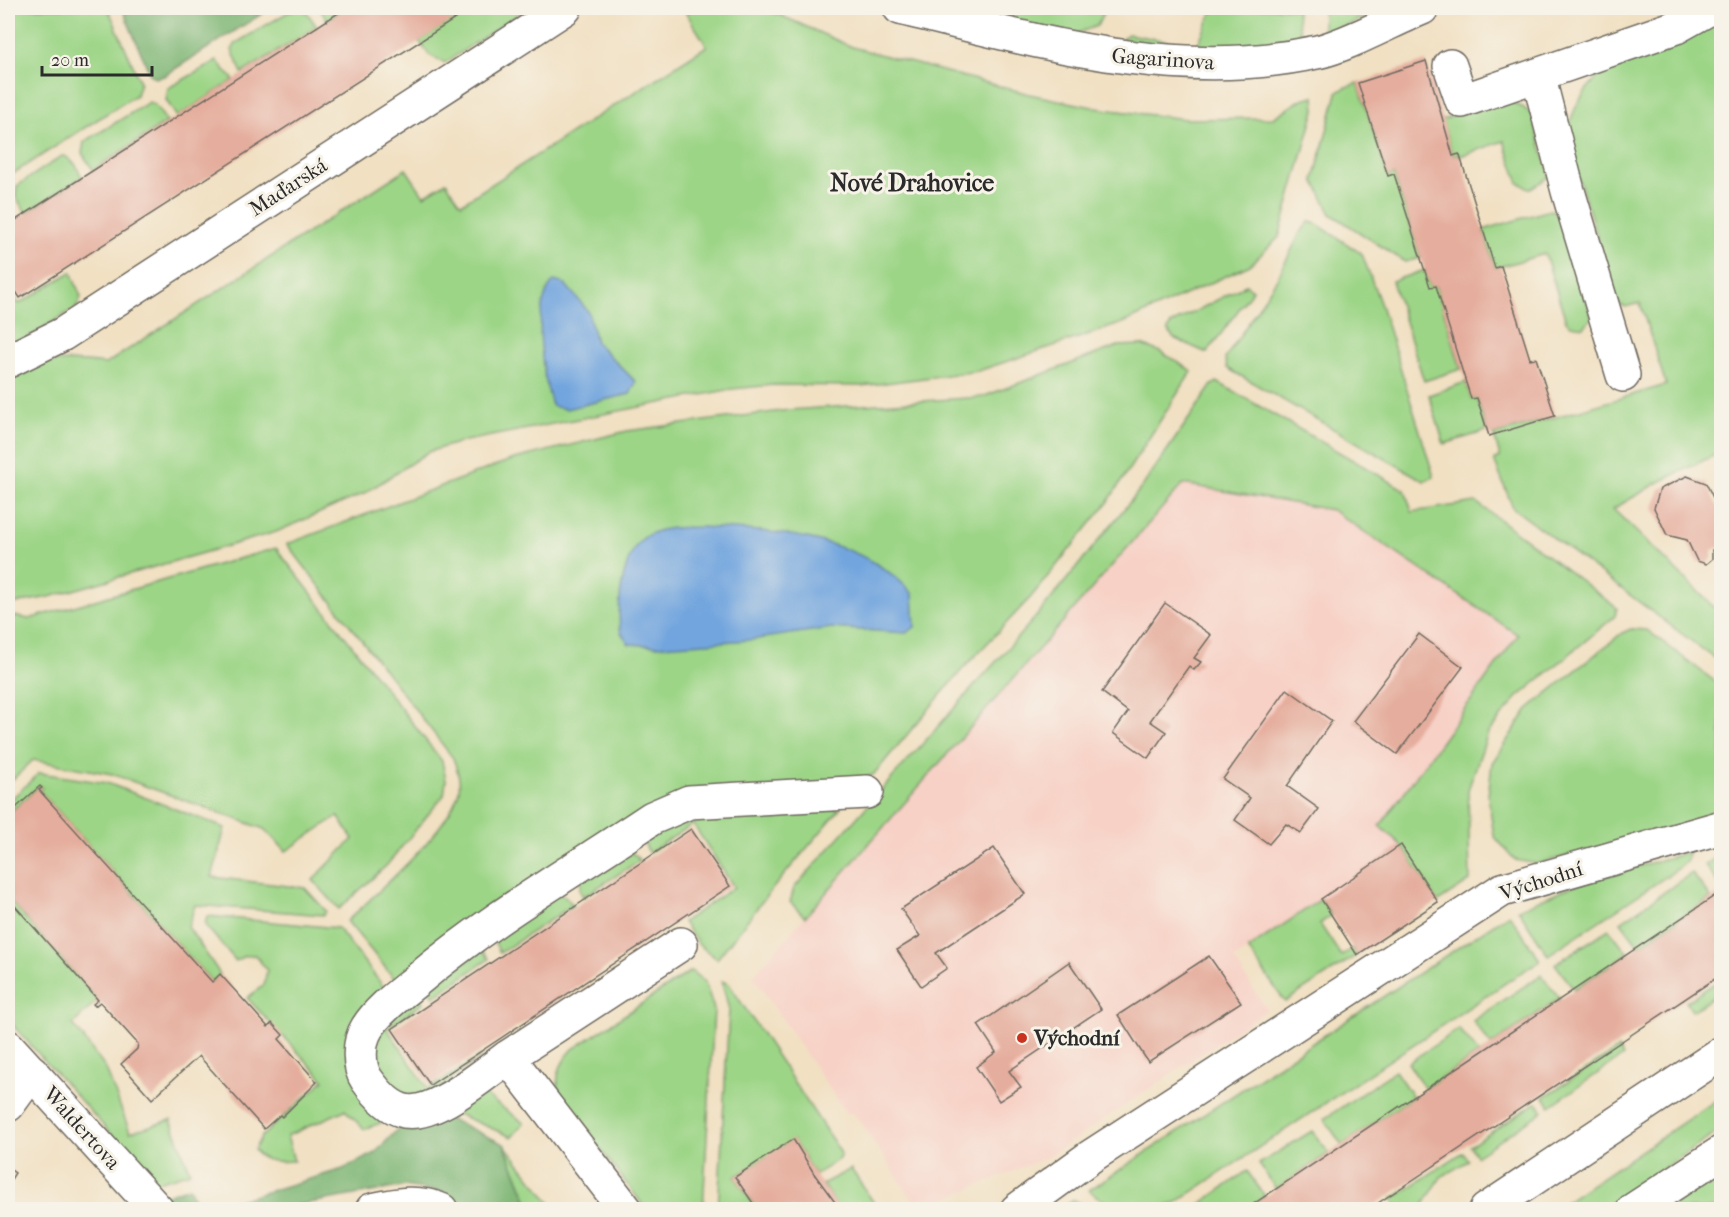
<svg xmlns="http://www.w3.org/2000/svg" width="1729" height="1217" font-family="'IM FELL French Canon',serif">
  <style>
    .built { fill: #f7d1c6 }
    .green { fill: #9dd587; stroke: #648059; stroke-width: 1.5 }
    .forest { fill: #7eb674; stroke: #547050; stroke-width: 1.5 }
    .water { fill: #72a5de; stroke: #4e6884; stroke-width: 1.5 }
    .building { fill: #e5ad9d }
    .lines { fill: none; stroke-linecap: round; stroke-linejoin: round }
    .minor-casing { stroke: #706a60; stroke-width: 36 }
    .minor { stroke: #fff; stroke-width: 33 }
    .poi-dot { fill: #c8321e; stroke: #f7f3e8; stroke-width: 2 }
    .labels { text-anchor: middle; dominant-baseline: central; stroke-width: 6; stroke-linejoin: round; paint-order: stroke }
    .street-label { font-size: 21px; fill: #2b2b2b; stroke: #f7f3e8 }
    .poi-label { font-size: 21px; font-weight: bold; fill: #2b2b2b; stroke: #f7f3e8; text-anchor: start }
    .quarter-label { font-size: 24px; font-weight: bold; fill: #2b2b2b; stroke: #f7f3e8 }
  </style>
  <rect width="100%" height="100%" fill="#f7f3e8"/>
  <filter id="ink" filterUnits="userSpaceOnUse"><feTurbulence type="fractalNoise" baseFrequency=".0167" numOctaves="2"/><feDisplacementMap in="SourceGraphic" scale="12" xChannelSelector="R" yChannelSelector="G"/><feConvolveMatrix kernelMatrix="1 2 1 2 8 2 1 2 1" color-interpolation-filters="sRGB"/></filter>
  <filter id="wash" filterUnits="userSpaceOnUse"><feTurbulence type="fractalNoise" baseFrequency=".008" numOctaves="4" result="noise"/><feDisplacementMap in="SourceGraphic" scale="24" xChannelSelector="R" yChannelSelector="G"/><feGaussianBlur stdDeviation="1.35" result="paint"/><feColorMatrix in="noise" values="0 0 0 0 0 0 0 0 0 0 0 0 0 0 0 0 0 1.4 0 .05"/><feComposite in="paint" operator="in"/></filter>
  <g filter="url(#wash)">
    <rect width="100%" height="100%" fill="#f1e0c2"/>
    <polygon class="built" points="1183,484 1332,510 1518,635 1380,826 1401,845 1234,959 1267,1010 1046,1158 919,1209 854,1113 846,1113 753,976"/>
    <g class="green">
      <polygon points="8,8 108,8 140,82 136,95 8,177"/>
      <polygon points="295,8 304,8 317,27 242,73 232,50 236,43"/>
      <polygon points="319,8 346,8 327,20"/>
      <polygon points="471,8 527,8 445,63 429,55 419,41"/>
      <path d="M683,8H764L852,47L1029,94L1102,109L1186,119L1273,118L1302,99L1314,96L1315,110L1279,237L1250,265L1123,323L978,371L862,386L773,385L732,389L460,442L428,452L365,493L276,532L49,597L12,604L8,601V372C35,359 76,360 106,364L406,169L424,196L446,182L461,204L707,46Z"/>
      <polygon points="959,8 1106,8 1097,26 1070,36"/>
      <polygon points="1225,8 1296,8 1300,32 1296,39 1246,53 1124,45 1122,39 1128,34 1197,46 1212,12"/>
      <polygon points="1323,8 1385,8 1323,36"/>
      <path d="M1721,20V452L1661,481L1613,509L1721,614V663L1513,508L1494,460L1500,457L1494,435L1666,385L1640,303L1625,307L1618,303L1566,138C1581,57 1654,44 1721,20Z"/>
      <polygon points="217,61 234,80 177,117 166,100 168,88"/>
      <polygon points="1358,83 1388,176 1394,174 1421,258 1405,262 1331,214 1314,180 1337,93 1346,87"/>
      <polygon points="1503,99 1524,108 1532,115 1550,176 1531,189 1519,183 1504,141 1460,156 1459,154 1453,156 1442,120"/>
      <polygon points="149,102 155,105 167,122 93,170 82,153 84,142"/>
      <polygon points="62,156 65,156 75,164 82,177 26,213 16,197 17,186"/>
      <polygon points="1550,210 1559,213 1592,318 1584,327 1571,325 1566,321 1545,254 1495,268 1483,230"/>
      <polygon points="1309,222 1317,224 1362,254 1382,308 1434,477 1424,481 1227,368 1225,359 1278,277 1300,233"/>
      <polygon points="1425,270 1430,287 1436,286 1461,369 1424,381 1392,281"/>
      <polygon points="71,272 81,297 77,307 8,350 8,287 19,304"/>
      <polygon points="1246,285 1253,290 1207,353 1173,338 1168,330 1171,324"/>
      <path d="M1141,345L1161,352L1192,371L1108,502L1031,597L961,671L873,775L821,789L692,793L397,982L347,921C377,893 447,832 458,794C462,781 457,770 453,758L287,544L511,460L627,431L789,410L982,397L1118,346Z"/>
      <polygon points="1217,382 1405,490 1412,512 1476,502 1617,608 1615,616 1517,698 1488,733 1468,790 1470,881 1438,902 1401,845 1380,826 1518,635 1332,510 1183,484 805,917 790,902 794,888 1042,610 1142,487 1212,385"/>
      <polygon points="1466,382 1471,399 1477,398 1487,431 1444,444 1429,395"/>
      <polygon points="276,548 442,761 446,780 444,795 387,865 339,909 313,880 353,839 338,816 286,851 264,829 112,774 33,760 8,784 8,615 29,619"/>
      <polygon points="1631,629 1647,630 1721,686 1721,815 1537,864 1515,860 1494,836 1488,796 1492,763 1528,709 1622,633"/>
      <polygon points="39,773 107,783 225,828 212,877 305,888 326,911 324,915 195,905 188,927 220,974 212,982 39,790 42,788 40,786 9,813 8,802"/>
      <polygon points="840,809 768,894 717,959 698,944 683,922 734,887 693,824 649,853 644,842 681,810"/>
      <polygon points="628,851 637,856 639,861 583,897 580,891 581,877"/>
      <polygon points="1688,852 1687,860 1679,868 1548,955 1518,909 1574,885"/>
      <polygon points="1721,854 1721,887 1705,865"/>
      <polygon points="1692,873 1711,898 1639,946 1621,922"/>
      <polygon points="556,894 565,896 573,905 500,953 495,943 497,934"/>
      <polygon points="8,898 98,1000 73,1024 106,1069 130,1132 171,1120 190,1172 155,1183 8,1020"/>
      <polygon points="1321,899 1331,915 1320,924 1341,956 1353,948 1357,955 1285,1002 1248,949"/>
      <path d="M1509,914L1540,960L1174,1204C1141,1214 1116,1214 1089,1190Z"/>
      <path d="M207,916L338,928L386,990L354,1025L385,1114L381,1123L364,1129L345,1110L287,1136L294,1161C280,1162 263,1163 254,1150L261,1137L324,1080L247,998L264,985L267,970L255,955L244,956L236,961L205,925Z"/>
      <polygon points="1609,929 1628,953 1574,989 1555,964"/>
      <polygon points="482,950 489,959 434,996 431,992 431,983"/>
      <path d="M691,971L705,982L714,1009L703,1209H646L563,1100C552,1080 559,1064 573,1049Z"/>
      <polygon points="1541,975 1560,998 1491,1045 1473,1021"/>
      <polygon points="1721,979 1721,992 1692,1011 1686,1002"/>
      <polygon points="722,981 729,984 841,1153 839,1159 815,1175 793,1140 735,1177 757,1209 718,1210 729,1010"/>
      <path d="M421,998L423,1003L387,1028L428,1089L482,1056L430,1096C421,1095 410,1097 402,1094C394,1091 390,1084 385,1078C360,1048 390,1009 421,998Z"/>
      <polygon points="1459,1029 1479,1053 1425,1089 1408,1063"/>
      <polygon points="1618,1049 1623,1056 1550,1106 1544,1097"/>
      <polygon points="1395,1071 1413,1097 1342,1145 1324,1119"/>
      <polygon points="478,1090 524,1123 512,1137 448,1110"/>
      <polygon points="1721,1097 1721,1130 1602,1209 1555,1209"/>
      <polygon points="1537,1102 1543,1111 1476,1156 1470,1146"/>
      <polygon points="1312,1131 1329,1153 1276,1189 1259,1164"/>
      <polygon points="504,1144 555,1209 531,1209"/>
      <polygon points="1463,1152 1468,1161 1441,1177 1422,1207 1399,1209 1392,1199"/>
      <polygon points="851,1169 878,1209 839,1209 822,1184"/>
      <polygon points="1247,1171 1265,1196 1246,1209 1192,1210"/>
      <polygon points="1721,1173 1721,1209 1666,1209"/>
      <polygon points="1074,1200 1089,1209 1059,1209"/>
    </g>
    <g class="forest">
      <polygon points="122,8 271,8 164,76 155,78 150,74"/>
      <polygon points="439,1114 504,1144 531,1209 464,1209 441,1192 405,1186 276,1209 206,1210 343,1169 374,1154 408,1119"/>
      <polygon points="189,1187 198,1209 181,1209 164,1196"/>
    </g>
    <g class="water">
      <path d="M554,281L565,284L588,311L596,342L636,382L630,394L566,409L552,406C543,376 530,306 554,281Z"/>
      <path d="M702,527C775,531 861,535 913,594L915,627L907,633L831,628L750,640L660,646L629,644C626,639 620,634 620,628C617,602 623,549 648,535C663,526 685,528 702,527Z"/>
    </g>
    <g id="blocks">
      <g class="building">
        <polygon points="346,8 472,8 20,298 8,279 8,225"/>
        <polygon points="1426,61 1453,156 1459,154 1460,156 1495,268 1501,266 1530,359 1536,358 1555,416 1489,436 1477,398 1471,399 1436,286 1430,287 1394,174 1388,176 1358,83"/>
        <polygon points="1687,476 1706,483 1719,510 1722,509 1722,546 1712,550 1712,559 1706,564 1697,561 1687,540 1667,535 1654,508 1660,489"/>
        <polygon points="1165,603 1211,635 1194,658 1201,662 1194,670 1189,666 1150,721 1166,732 1148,758 1113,733 1128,712 1102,692"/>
        <polygon points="1419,634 1463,667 1397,754 1353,721"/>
        <polygon points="1287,689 1332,721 1287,786 1319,809 1301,833 1286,824 1269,844 1235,820 1250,798 1223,779"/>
        <polygon points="40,786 42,788 39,790 212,982 220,974 268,1027 272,1023 283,1035 279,1039 317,1082 282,1117 280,1115 264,1129 199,1056 152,1099 121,1064 137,1049 138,1044 100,1002 95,1006 93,1004 98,1000 8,898 8,815"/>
        <polygon points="691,829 730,886 430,1085 392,1029"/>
        <polygon points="1401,845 1438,902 1357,955 1321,899"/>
        <polygon points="994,848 1025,894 936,953 947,968 921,986 897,950 920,936 901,909"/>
        <polygon points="1722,891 1722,974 1619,1043 1369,1209 1246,1209"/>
        <polygon points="1209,956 1241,1002 1148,1062 1118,1015"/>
        <polygon points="1069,962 1101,1009 1009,1071 1021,1087 999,1101 976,1067 996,1052 978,1025"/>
        <polygon points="793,1139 815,1175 840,1209 757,1209 735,1177"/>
        <polygon points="8,1168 15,1173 8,1184"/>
      </g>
    </g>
  </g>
  <g filter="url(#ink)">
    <use href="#blocks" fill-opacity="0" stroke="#706a60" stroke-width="1.5"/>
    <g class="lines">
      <defs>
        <g id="minor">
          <path d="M900,8C1037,41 1175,83 1317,52C1346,46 1393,20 1422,8"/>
          <polyline points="1450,66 1462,101 1676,27 1710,8"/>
          <polyline points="1538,75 1568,191 1623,375"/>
          <polyline points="8,361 63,334 565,8"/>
          <polyline points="8,1047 157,1210"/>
          <path d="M508,1057C485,1073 431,1121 401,1110C388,1106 375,1091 367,1080C358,1067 358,1042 367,1028C378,1010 400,994 416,981C489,919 573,871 652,818L689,802L867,792"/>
          <polyline points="8,1105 32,1072"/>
          <path d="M372,1210C396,1205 417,1200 441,1210"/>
          <polyline points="626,1210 508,1057 681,944"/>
          <polyline points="1017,1210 1090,1157 1502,890 1722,827"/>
          <polyline points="1486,1210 1722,1053"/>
          <polyline points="1633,1210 1722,1152"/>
        </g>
      </defs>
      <use href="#minor" class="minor-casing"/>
      <use href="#minor" class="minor"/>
    </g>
  </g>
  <circle class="poi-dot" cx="1022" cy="1038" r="6"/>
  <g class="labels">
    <g class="street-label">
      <text transform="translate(1163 59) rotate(4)">Gagarinova</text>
      <text transform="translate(288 187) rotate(-33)">Maďarská</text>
      <text transform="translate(1541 881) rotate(-18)">Východní</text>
      <text transform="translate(82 1128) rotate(48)">Waldertova</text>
    </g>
    <g class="poi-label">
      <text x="1034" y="1038">Východní</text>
    </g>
    <g class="quarter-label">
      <text x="912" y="183">Nové Drahovice</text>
    </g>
  </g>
  <rect width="1729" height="1217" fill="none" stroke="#f7f3e8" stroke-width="30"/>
  <path d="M42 66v9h110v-9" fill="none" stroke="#2b2b2b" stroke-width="3"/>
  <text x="51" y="66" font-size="18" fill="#2b2b2b" stroke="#f7f3e8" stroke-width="4.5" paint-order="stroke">20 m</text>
</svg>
